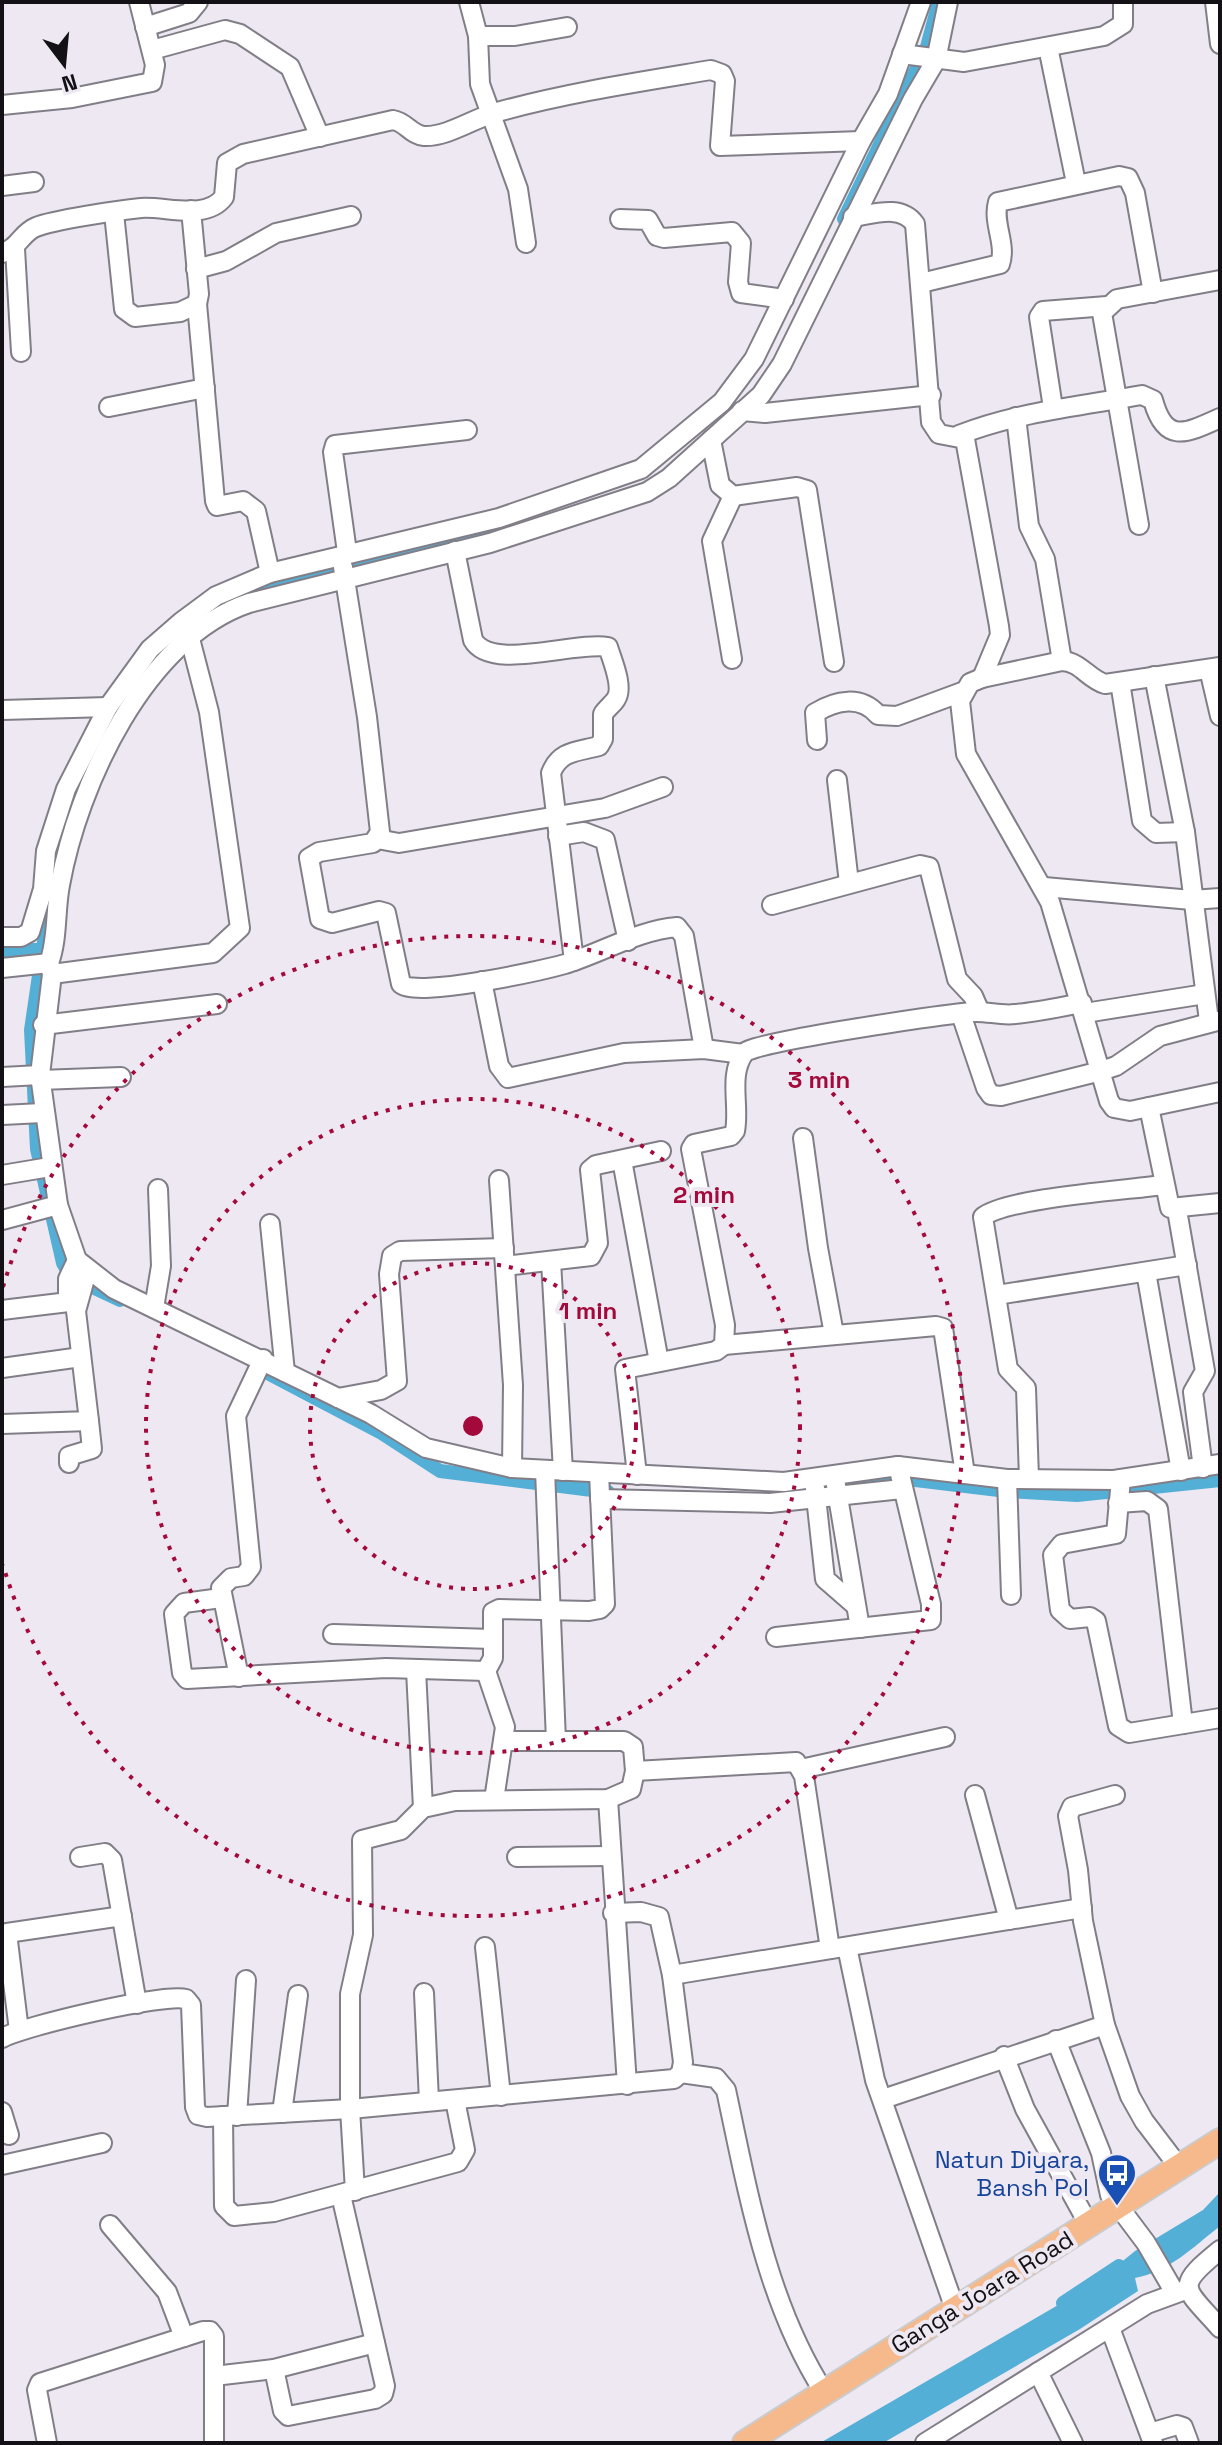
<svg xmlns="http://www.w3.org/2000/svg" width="1222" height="2445" font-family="'Space Grotesk',sans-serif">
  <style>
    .water { fill: #54afd6 }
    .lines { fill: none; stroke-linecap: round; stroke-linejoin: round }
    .canal { stroke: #54afd6; stroke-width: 14 }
    .minor-casing { stroke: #827e87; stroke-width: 22 }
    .major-casing { stroke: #cbcbcc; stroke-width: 28 }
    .minor { stroke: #fff; stroke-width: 18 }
    .major { stroke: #f5b98c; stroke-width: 24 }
    .ring { fill: none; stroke: #a4093b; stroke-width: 4; stroke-dasharray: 4 8 }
    .labels { text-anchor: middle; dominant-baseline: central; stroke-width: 8; stroke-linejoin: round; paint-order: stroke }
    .transit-label { font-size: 24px; fill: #164399; stroke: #ede8f2; text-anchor: end }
    .street-label { font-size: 24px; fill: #131115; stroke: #ede8f2 }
    .centre { fill: #a4093b; stroke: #ede8f2; stroke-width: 4 }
    .ring-label { font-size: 24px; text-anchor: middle; font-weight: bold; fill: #a4093b; stroke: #ede8f2; stroke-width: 8; stroke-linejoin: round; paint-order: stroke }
  </style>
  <rect width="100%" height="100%" fill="#ede8f2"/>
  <path class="water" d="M1220,2192V2226C1192,2248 1170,2271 1135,2278L1138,2291L1080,2329L883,2443H820L1096,2283L1135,2251L1203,2210Z"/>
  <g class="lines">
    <g class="canal">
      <polyline points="844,219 927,47 939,2"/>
      <polyline points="230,604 261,588 510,528"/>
      <polyline points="61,847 75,794 97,751"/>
      <polyline points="52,887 31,1030 37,1149 63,1263 71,1277 120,1300"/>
      <polyline points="2,950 40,950"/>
      <polyline points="264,1371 380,1432 440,1471 608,1492"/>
      <polyline points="835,1488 899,1478 1007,1491 1077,1495 1220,1480"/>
      <polyline points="1063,2303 1119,2266"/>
    </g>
    <defs>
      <g id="minor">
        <polyline points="469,2 478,36 480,84 518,189 526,243"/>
        <polyline points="1215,2 1220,44"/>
        <polyline points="145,27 189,13 198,2"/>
        <polyline points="478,36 515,36 567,27"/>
        <polyline points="1048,47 1076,183"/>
        <polyline points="152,50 225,30 240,34 290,67 320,137"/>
        <polyline points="902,54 964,62 1104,36 1123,24 1123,2"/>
        <polyline points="2,105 72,98 152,82 155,65 139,2"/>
        <polyline points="2,186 34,182"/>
        <polyline points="114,213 124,309 135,317 180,312 197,304 199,294 191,210"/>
        <path d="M853,217C874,214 901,204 915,224L931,422L939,434L965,439L999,626L1000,635L982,678"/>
        <polyline points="620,219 648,220 657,236 664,238 732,232 741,243 738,282 741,293 784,299"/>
        <polyline points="15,249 21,352"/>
        <path d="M2,253C19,248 21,233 36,227C53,220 120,210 141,208C166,206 206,221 224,197L227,163L243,154L393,120C406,122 411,135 424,136C447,137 473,119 494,113C565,93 639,82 711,70L722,74L725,81L720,146L861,141"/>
        <polyline points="196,269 226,261 276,233 351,216"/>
        <path d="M921,283L1000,264C1007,244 992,223 998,202L1119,176L1128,178L1135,193L1153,293"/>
        <polyline points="197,304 215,501 217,506 243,501 256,511 270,573"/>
        <polyline points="109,407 205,388"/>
        <polyline points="1053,408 1039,317 1043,311 1107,306"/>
        <polyline points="742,411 765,413 931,395"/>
        <polyline points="1016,417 1029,526 1045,559 1062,661"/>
        <path d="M959,435C1018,412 1080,406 1142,395L1153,400C1165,444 1185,434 1220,418"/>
        <polyline points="711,440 720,485 733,496 797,487 807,490 834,662"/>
        <polyline points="1139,525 1102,313 1117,299 1220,280"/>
        <path d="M455,551L473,640C491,672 575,641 608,647C612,660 624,687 616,699C613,704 607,708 603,714V739L599,746C578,752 560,750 551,773L574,961"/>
        <polyline points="347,552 333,452 335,445 467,430"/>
        <path d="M343,567L367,717L380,832L373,843L319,852L309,858L320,919L332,923L379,911L386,913L401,984C416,998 540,971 565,964C601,953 639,930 677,927L684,936L704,1049"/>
        <polyline points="732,659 712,541 733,496"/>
        <path d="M1220,667L1105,684C1088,679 1081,662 1062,661L982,678L970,683L960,701L966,754L1050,902L1109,1101L1114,1108L1130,1111L1220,1092"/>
        <polyline points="1209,669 1220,716"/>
        <polyline points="1154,676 1185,832 1209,1021"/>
        <polyline points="1120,682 1142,821 1156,833 1185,832"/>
        <polyline points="2,710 108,707"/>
        <path d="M817,740L815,713C836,700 861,695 878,715L897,716L962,692"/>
        <polyline points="837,780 849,883"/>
        <polyline points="558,836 584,832 605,840 628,941"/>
        <polyline points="377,839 399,843 605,808 663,787"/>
        <polyline points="1044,887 1192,900 1220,898"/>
        <polyline points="772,905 920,865 929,867 957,979 973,996 980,1012"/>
        <polyline points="2,937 21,937 30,932 43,889 46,851 66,789 108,707 150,649 181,622 216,596 270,573 499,518 641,469 722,402 754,359 861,141 888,94 921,2"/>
        <polyline points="49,963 52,974 40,1075 58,1205 77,1260 114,1289 371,1414 426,1448 512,1468 784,1482 898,1466 1007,1479 1114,1480 1220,1464"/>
        <path d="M2,968L49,963C58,939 55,910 60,885C78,785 145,638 249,603L490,543L647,492L669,478L761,395L782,364L913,99L936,60L948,2"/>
        <polyline points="52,974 213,953 240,928 209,712 188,631"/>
        <polyline points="482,981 499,1066 508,1078 624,1053 704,1049 743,1054"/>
        <polyline points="1085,1013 1205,994"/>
        <polyline points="961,1014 986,1088 991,1095 1001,1096 1101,1071 1116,1066 1160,1036 1217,1021"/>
        <polyline points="43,1025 217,1004"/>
        <polyline points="2,1077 40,1075"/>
        <polyline points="40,1080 121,1077"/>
        <polyline points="1149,1107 1170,1208 1220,1203"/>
        <polyline points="2,1115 42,1113"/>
        <polyline points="803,1138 818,1248 834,1334"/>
        <polyline points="622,1160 659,1362"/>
        <polyline points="2,1175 50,1167"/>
        <polyline points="499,1180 513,1385 512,1468"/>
        <polyline points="1177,1210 1205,1371 1193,1392 1203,1468"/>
        <polyline points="2,1220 58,1205"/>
        <polyline points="270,1224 285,1372"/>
        <polyline points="77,1260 68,1279 68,1294 77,1301"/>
        <polyline points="551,1261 563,1471"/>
        <polyline points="505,1266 591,1256 598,1243 590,1170 596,1165 661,1151"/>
        <polyline points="1146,1272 1181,1471"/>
        <polyline points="997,1295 1187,1265"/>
        <polyline points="154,1308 161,1266 158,1189"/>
        <polyline points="2,1310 77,1301"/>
        <polyline points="724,1345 936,1326 943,1328 965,1474"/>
        <polyline points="2,1368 81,1357"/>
        <polyline points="338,1398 381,1390 397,1381 389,1274 392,1256 400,1251 504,1248"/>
        <polyline points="2,1424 89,1421 76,1311 87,1271"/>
        <polyline points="69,1463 69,1456 92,1449 89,1421"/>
        <polyline points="545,1470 556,1741"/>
        <path d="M637,1475L625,1369L716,1351L724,1345L725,1325L691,1149L694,1144L731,1136L735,1131C740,1105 728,1076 744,1053C752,1042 947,1014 973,1012C987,1011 1001,1016 1015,1014C1038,1012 1060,1007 1082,1003"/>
        <polyline points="1007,1479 1011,1595"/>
        <path d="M1029,1479L1026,1388L1008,1369L983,1217C1005,1198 1128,1190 1163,1185"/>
        <polyline points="1121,1479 1116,1534 1062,1544 1053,1555 1060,1610 1070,1619 1090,1617 1096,1621 1118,1726 1129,1733 1135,1732 1220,1718"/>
        <polyline points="836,1485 860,1628"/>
        <polyline points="815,1488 825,1579 856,1606"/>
        <polyline points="600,1499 770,1503 902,1489"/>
        <polyline points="1118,1503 1147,1501 1158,1509 1183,1724"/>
        <polyline points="221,1598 184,1603 174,1614 182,1673 187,1679 386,1668 486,1671 493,1658 493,1612 499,1609 589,1611 600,1609 605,1604 599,1473"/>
        <polyline points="333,1634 492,1639"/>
        <polyline points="776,1637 931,1620 931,1604 898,1466"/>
        <polyline points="416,1670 423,1808"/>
        <polyline points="486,1671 505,1727 494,1800"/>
        <polyline points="239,1677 221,1588 231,1578 244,1576 251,1567 236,1416 263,1359"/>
        <polyline points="801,1769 945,1737"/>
        <polyline points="635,1771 796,1762 804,1776 830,1949"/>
        <polyline points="975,1795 1009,1920"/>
        <polyline points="1115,1795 1072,1807 1068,1816 1078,1870 1083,1921 1105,2025 1130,2096 1144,2121 1179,2167"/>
        <polyline points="608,1799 627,2085"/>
        <polyline points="80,1857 105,1853 112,1860 137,2004"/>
        <polyline points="517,1857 611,1856"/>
        <polyline points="485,1947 501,2096"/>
        <polyline points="847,1947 875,2080 955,2309"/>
        <polyline points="672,1975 1082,1908"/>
        <polyline points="424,1993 429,2101"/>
        <polyline points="19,2031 7,1933 122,1916"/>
        <path d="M2,2038C24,2026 164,1993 186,1999L191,2005L195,2107L198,2115L207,2117L350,2109L674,2079L681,2073L683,2062L672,1975L659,1917L641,1912L613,1913"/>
        <polyline points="1056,2040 1101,2153 1110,2195 1146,2243 1175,2293"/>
        <polyline points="1004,2056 1025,2109 1089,2225"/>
        <path d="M681,2073L716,2078L726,2090C748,2193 767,2303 824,2392"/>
        <polyline points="883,2099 1105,2025"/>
        <polyline points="2,2112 9,2135"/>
        <polyline points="282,2113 298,1995"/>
        <polyline points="223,2116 224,2206 234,2216 274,2212 458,2162 465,2150 455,2100"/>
        <polyline points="237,2116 246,1980"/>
        <polyline points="2,2165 102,2143"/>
        <polyline points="355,2191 350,2109 350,1994 363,1935 362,1840 401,1830 423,1808 455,1801 608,1799 631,1789 635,1771 633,1747 624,1741 505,1741"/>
        <polyline points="110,2225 167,2292 184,2337"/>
        <path d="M1220,2250C1173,2288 1184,2287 1220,2328"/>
        <polyline points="1110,2328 1153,2443"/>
        <polyline points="274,2369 283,2411 288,2416 375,2399 383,2394 385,2386 341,2195"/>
        <polyline points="1038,2372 1073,2443"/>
        <polyline points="214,2376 274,2369 375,2343"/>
        <polyline points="1150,2433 1177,2425 1183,2427 1189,2443"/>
        <polyline points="47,2443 37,2390 40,2383 203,2331 210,2331 214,2336 214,2443"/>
        <polyline points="925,2443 1147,2304 1188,2289"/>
      </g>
      <polyline id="major" points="745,2443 1220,2141"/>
    </defs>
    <use href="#minor" class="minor-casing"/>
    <use href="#major" class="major-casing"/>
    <use href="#minor" class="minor"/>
    <use href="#major" class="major"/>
  </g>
  <g class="ring">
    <circle cx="473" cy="1426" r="163"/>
    <circle cx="473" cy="1426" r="327"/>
    <path d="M3 1287A490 490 0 1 1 3 1565"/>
  </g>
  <defs>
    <symbol id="bus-pin" viewBox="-11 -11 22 30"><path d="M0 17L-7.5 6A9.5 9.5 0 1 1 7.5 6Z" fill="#1a4fb4" stroke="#ede8f2"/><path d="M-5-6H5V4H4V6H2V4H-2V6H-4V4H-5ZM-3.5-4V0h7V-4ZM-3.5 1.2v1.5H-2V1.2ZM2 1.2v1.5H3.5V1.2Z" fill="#fff"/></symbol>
  </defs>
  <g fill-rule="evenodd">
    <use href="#bus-pin" x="1095" y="2151" width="44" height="60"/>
  </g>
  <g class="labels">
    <g class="transit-label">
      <text x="1089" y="2159">Natun Diyara,<tspan x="1089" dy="28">Bansh Pol</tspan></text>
    </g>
    <g class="street-label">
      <text transform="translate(982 2292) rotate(-32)">Ganga Joara Road</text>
    </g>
  </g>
  <circle cx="473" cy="1426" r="12" class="centre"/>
  <g class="ring-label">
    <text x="819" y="1088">3 min</text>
    <text x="704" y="1203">2 min</text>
    <text x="588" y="1319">1 min</text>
  </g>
  <rect width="1222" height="2445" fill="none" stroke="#131115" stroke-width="8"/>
  <g transform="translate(64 64) rotate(164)" stroke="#ede8f2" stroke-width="6" paint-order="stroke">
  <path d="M0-6L14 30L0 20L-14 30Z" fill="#131115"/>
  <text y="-12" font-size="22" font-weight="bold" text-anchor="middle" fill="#131115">N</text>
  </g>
</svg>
